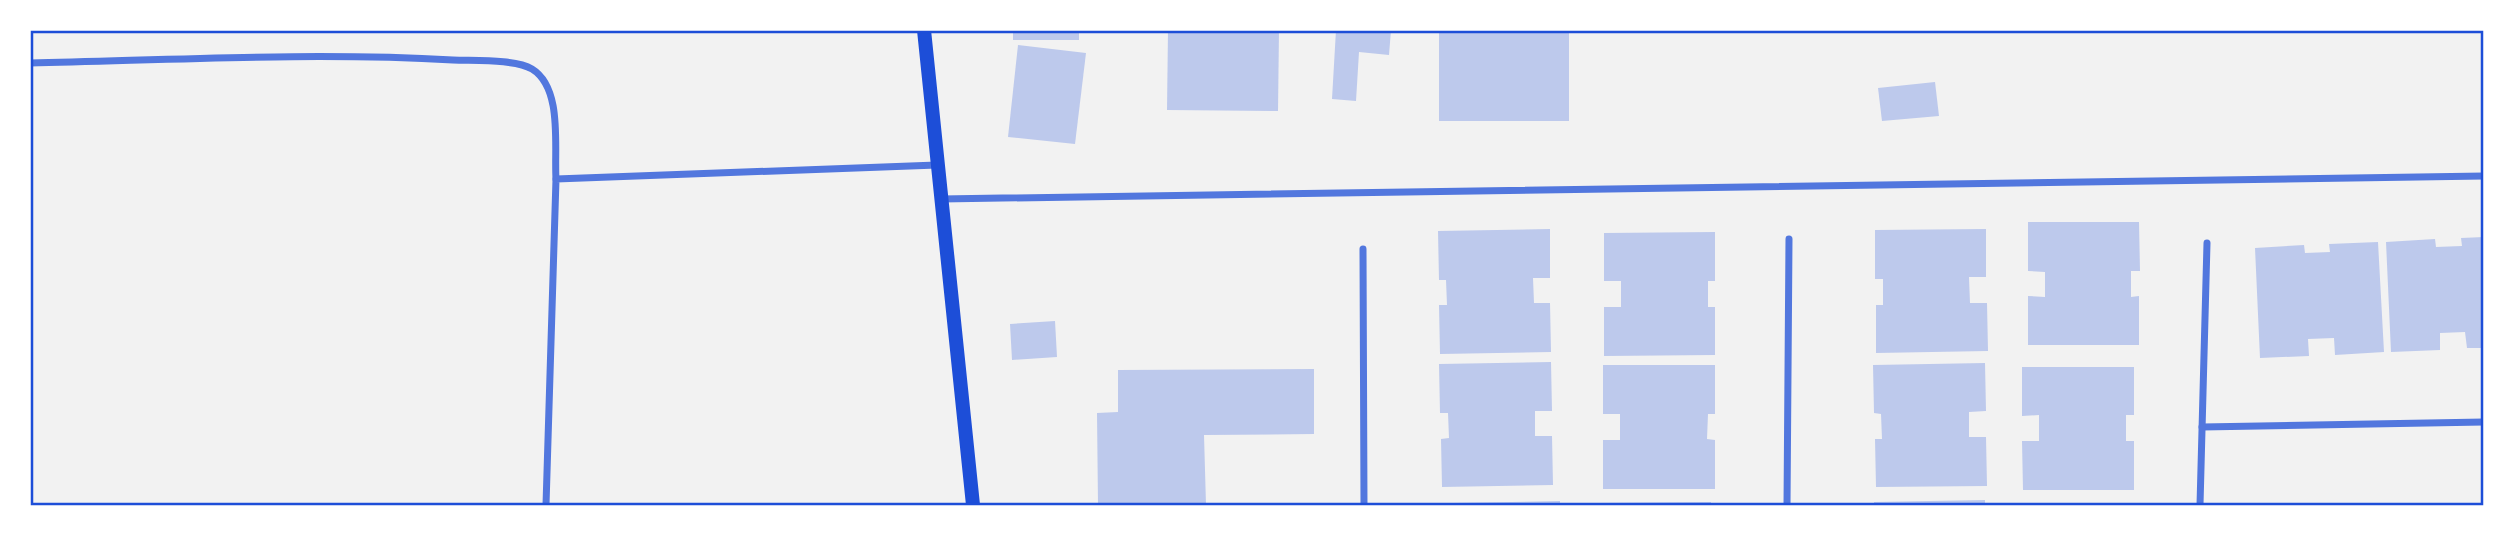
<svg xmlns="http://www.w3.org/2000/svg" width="2514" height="535" font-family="Arial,sans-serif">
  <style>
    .building { fill: #bdc9ec }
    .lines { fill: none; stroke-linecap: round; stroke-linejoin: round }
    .minor { stroke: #5277de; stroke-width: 7 }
    .secondary { stroke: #1d4ed8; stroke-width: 14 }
    .neatline { fill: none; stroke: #1d4ed8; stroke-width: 2.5 }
  </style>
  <rect width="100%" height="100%" fill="#f2f2f2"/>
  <g class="building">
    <rect x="1013" y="30" width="66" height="10"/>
    <polygon points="1168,30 1279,30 1278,111 1167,110"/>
    <polygon points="1336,30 1391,30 1389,55 1359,52 1356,101 1332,99"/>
    <rect x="1439" y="30" width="130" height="91"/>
    <polygon points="1018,45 1086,53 1075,144 1008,137"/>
    <polygon points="1935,82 1939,116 1882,121 1878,88"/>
    <polygon points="2028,222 2139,222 2140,271 2131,271 2131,297 2139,296 2139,345 2028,345 2028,296 2045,297 2045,272 2028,271"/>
    <polygon points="1550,229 1550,278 1533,278 1534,303 1550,303 1551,352 1440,354 1439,305 1447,305 1446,280 1439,280 1438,231"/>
    <polygon points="1986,229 1986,277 1969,277 1970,303 1987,303 1988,351 1876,353 1876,305 1883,305 1883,279 1875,279 1875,230"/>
    <polygon points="1715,232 1715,281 1708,281 1708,307 1715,307 1715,355 1604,356 1604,307 1621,307 1621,281 1604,281 1604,233"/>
    <polygon points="2484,237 2484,348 2467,348 2465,332 2440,333 2440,350 2391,352 2386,242 2435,239 2436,247 2462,246 2461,238"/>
    <polygon points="2378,242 2384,352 2335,355 2334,338 2308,339 2309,356 2260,358 2255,248 2304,245 2305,253 2330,252 2329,244"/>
    <polygon points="1055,321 1057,357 1012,360 1010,324"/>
    <polygon points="1551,362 1552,411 1535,411 1535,436 1552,436 1553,485 1442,487 1441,439 1449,438 1448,413 1440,413 1439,364"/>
    <polygon points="1985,363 1986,411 1969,412 1969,437 1986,437 1987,486 1876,487 1875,439 1882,439 1881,414 1874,413 1873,365"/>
    <polygon points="1603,365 1715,365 1715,414 1708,414 1707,439 1715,440 1715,489 1603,489 1603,440 1620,440 1620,414 1603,414"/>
    <polygon points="2022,367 2134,367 2134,415 2126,415 2126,441 2134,441 2134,490 2023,490 2022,441 2039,441 2039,415 2022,416"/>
    <polygon points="1314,369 1314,434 1204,435 1206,505 1098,505 1097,413 1118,412 1118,370"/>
    <polygon points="1985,500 1985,505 1874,505 1874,502"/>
    <polygon points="1560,501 1560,505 1453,505 1453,503"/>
    <polygon points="1711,502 1711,505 1599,505 1599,503"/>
  </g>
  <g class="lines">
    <g class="minor">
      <path d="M30,63C171,60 313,52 453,60C474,61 515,59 532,69C563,88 554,147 556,179"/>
      <polyline points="941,199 2484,176"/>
      <polyline points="1363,249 1364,505"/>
      <polyline points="2202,427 2484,422"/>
      <polyline points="546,505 556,179 937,165"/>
      <polyline points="1787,505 1789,239"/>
      <polyline points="2200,505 2207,243"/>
    </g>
    <polyline class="secondary" points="924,30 973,505"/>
  </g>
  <rect width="2514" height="535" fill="none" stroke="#ffffff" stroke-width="63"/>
  <rect x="32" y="32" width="2450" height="472" class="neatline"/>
</svg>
